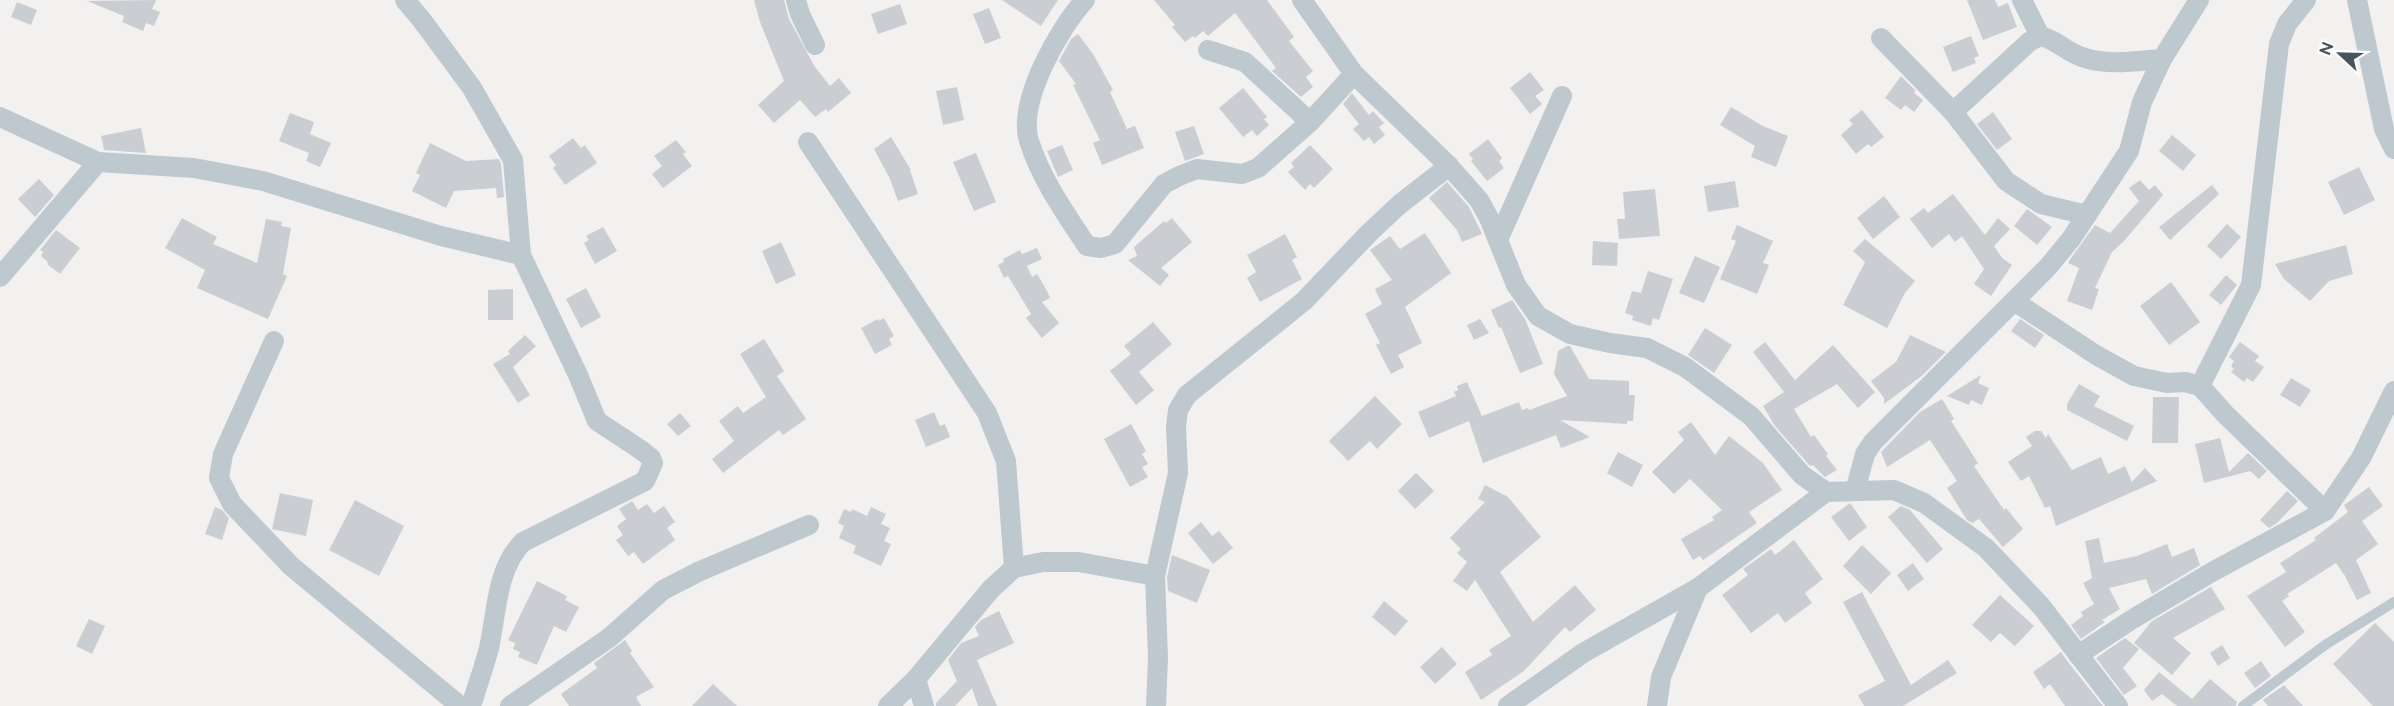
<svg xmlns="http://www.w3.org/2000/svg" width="2394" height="706" font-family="Raleway,sans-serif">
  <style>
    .building { fill: #caced3 }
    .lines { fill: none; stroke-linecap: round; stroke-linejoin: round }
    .lane { stroke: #bec8cf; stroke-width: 10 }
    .street { stroke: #bec8cf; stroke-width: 20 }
  </style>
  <rect width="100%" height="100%" fill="#f3f0f0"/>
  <g class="building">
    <polygon points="156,0 152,9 160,12 154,26 146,23 143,31 122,22 124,16 87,1"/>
    <polygon points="754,0 784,0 789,19 815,67 830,86 839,78 851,93 828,112 826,109 815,117 800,100 774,123 758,105 784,81 760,22"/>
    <polygon points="1002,0 1058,0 1041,26"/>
    <polygon points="1154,0 1267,0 1294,37 1289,41 1313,71 1306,77 1313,87 1301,97 1272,71 1276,68 1235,13 1208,36 1203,31 1195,38 1193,36 1185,42 1172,27 1175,25"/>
    <polygon points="1967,0 1995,0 1998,7 2008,3 2017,27 1983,40"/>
    <polygon points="17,2 37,10 31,25 11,17"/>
    <polygon points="900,4 907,24 878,34 871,14"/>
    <polygon points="989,8 1001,38 985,44 973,14"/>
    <polygon points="1078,34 1093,54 1113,90 1110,92 1127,129 1135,126 1144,148 1102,165 1093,143 1100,140 1073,85 1076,84 1059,61 1071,39"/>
    <polygon points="1971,36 1979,56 1974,58 1976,63 1953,72 1943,47"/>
    <polygon points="1530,72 1544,90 1535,96 1542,104 1530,114 1510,88"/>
    <polygon points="1901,76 1916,91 1914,93 1923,100 1914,112 1905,105 1901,110 1885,98"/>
    <polygon points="957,87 964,120 943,125 936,91"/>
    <polygon points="1243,88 1267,117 1264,119 1269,125 1257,136 1252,130 1243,137 1219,108"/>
    <polygon points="1352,93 1369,115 1373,111 1384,123 1379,127 1385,135 1374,144 1369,137 1364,141 1353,129 1359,124 1343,104"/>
    <polygon points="1731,107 1763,126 1788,136 1776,167 1751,157 1755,146 1720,125"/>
    <polygon points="1862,110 1884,137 1871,147 1868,144 1856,154 1841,135 1853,124 1849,120"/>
    <polygon points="1993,112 2012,139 1997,150 1977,124"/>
    <polygon points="290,113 314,122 310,134 331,143 320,167 306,161 309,153 279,141"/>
    <polygon points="1194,126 1204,154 1185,161 1175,132"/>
    <polygon points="141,128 146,153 104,150 101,136"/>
    <polygon points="2172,135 2196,155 2183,171 2159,151"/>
    <polygon points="891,137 911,170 910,170 918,194 898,201 890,179 874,149"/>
    <polygon points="573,138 581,148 585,145 597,163 565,185 553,168 556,165 549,156"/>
    <polygon points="1488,139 1502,158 1499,161 1504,168 1487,181 1471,161 1473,159 1469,154"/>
    <polygon points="676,140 686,152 683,154 692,166 663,188 652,174 662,166 654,156"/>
    <polygon points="430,143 466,161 499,159 501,164 504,197 497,198 496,188 454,191 446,208 412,191 420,175 416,173"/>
    <polygon points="1062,145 1073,170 1058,177 1047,151"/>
    <polygon points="1310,145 1333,169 1314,188 1310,184 1305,190 1288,172 1294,167 1291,163"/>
    <polygon points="976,153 996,202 974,211 953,162"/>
    <polygon points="2359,167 2375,200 2344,215 2328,182"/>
    <polygon points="39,179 54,195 35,217 18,199"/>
    <polygon points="2140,180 2149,190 2155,185 2163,195 2124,241 2112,252 2095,288 2099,289 2092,310 2067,301 2079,268 2068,263 2071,258 2095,225 2110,233 2139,201 2129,188"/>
    <polygon points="1735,181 1739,207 1708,212 1704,186"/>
    <polygon points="1447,182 1469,207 1482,234 1462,242 1457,230 1429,198"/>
    <polygon points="2212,185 2219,194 2170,240 2159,227"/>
    <polygon points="1655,189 1660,236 1619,239 1617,219 1625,219 1623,192"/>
    <polygon points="1953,194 1985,235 1998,218 2010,229 1994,246 2002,258 2012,265 1991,296 1974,284 1984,269 1962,236 1955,242 1949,234 1932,248 1910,219 1924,208 1928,213"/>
    <polygon points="1884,196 1900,217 1873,239 1857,218"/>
    <polygon points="2027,209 2052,227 2037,245 2014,226"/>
    <polygon points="182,218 217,237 213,244 257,263 266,219 282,222 281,226 291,228 283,274 287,276 268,319 197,288 205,270 165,248"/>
    <polygon points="1172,218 1192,242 1161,268 1169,275 1160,286 1128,260 1137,256 1134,247 1164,221 1166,223"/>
    <polygon points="2227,224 2241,237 2221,259 2207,246"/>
    <polygon points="1737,225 1773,241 1763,263 1769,265 1757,294 1720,279 1736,241 1731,239"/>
    <polygon points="603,227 617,251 595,264 584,243 589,240 586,236"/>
    <polygon points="56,230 80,248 60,274 47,264 48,262 41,256 43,252 40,250"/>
    <polygon points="1425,233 1451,273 1405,307 1422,343 1398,355 1404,367 1391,374 1376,345 1380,343 1365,314 1382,304 1375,289 1392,280 1370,250 1390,236 1400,249"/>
    <polygon points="1285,234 1297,257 1292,260 1302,279 1260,302 1247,278 1256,272 1247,255"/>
    <polygon points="1865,239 1915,281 1905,293 1887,328 1843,305 1865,262 1853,251"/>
    <polygon points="1593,241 1618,243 1617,266 1592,265"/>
    <polygon points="781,242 796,275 776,284 762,251"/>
    <polygon points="2346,245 2353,274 2329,281 2310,301 2284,279 2275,264"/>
    <polygon points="1037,248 1042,259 1027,266 1032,277 1037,274 1046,289 1050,298 1042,302 1059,323 1042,338 1026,318 1031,314 1008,276 1004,278 998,265 1004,262 1003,259 1020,250 1022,254"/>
    <polygon points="1695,256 1720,267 1704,303 1679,293"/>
    <polygon points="1648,271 1673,279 1659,320 1653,318 1651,326 1632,320 1633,316 1625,313 1632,291 1641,293"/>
    <polygon points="2226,275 2237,285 2221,305 2209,295"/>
    <polygon points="2171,282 2200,322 2169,345 2140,306"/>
    <polygon points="586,288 601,317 581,328 566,299"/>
    <polygon points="513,289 513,320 488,320 488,290"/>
    <polygon points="1512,300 1525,319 1543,364 1520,373 1501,327 1499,328 1491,310"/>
    <polygon points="884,318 894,336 889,339 892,345 875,354 861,328 878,319 879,321"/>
    <polygon points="1480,319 1489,333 1474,340 1467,325"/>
    <polygon points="2020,319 2044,335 2035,348 2011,331"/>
    <polygon points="1153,322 1172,344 1139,372 1154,390 1136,405 1110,371 1131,354 1124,346"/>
    <polygon points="1705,328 1732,345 1714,373 1688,355"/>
    <polygon points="525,335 536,346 513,367 530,395 518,403 493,364 510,354 508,351"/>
    <polygon points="1910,335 1946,352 1923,375 1884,404 1884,398 1871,381 1896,362"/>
    <polygon points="764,339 784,371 777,376 806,419 783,435 779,430 723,473 712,459 734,441 719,421 738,406 743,413 766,397 740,354"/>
    <polygon points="1765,342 1795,380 1833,345 1875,392 1858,408 1837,384 1794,409 1811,437 1814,435 1828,454 1826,456 1837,470 1825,477 1813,465 1810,466 1775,426 1763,406 1784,392 1753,352"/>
    <polygon points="2240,342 2259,356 2255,361 2264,367 2253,382 2247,378 2244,382 2231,372 2234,369 2231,366 2234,361 2229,357"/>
    <polygon points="1567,346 1570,346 1589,379 1629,381 1629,395 1635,395 1633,421 1627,421 1627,424 1560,420 1590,437 1561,448 1556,435 1483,463 1469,421 1429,438 1418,412 1456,396 1454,392 1458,390 1457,386 1467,382 1482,416 1519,402 1522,410 1528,408 1529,410 1567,396 1554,374 1558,351"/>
    <polygon points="1981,375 1978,383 1989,388 1982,405 1971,400 1969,405 1947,396"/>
    <polygon points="2291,378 2311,390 2300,407 2280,395"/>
    <polygon points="2079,384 2100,396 2094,406 2134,426 2127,441 2067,410 2067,404"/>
    <polygon points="1375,396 1402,424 1377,449 1370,441 1348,461 1329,441"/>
    <polygon points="2153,397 2179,397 2178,443 2152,443"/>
    <polygon points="1942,399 1954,419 1951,421 1978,463 1974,466 2004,510 2006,508 2023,529 2003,547 1979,519 1972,523 1967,520 1947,488 1957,481 1930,440 1887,467 1881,452 1920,412"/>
    <polygon points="934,412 940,426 945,424 950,437 926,447 915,420"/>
    <polygon points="680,413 691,426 678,436 667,424"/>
    <polygon points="1691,422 1715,455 1729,436 1763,463 1782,490 1749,512 1757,523 1703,560 1700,556 1693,560 1681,539 1714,520 1712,517 1722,510 1690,479 1674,494 1652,472 1684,440 1678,432"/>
    <polygon points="1131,424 1146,451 1142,454 1148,464 1142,467 1148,477 1130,487 1104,439"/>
    <polygon points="2035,431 2041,431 2046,438 2048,434 2072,470 2101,457 2108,474 2125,466 2132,482 2145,468 2157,481 2056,526 2050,506 2045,508 2029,476 2021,481 2008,462 2032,446 2026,437"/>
    <polygon points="2220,438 2229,472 2248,453 2267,471 2259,479 2250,471 2204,483 2195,444"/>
    <polygon points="1618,452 1643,465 1632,487 1607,473"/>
    <polygon points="1416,473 1434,491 1415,509 1398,491"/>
    <polygon points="1485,485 1508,497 1541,537 1500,572 1533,622 1575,585 1596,610 1570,632 1565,627 1524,671 1481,700 1465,672 1492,655 1489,650 1511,636 1475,580 1467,591 1453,581 1467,562 1457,553 1461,549 1450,538 1485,502 1478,499"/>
    <polygon points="2369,487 2383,506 2362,521 2378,544 2356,560 2371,593 2357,600 2345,576 2336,563 2287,594 2289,596 2282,601 2305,632 2285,647 2247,596 2286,572 2280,563 2316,540 2314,538 2348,512 2344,505"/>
    <polygon points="2287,491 2298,501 2277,523 2269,528 2260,520"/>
    <polygon points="280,493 313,500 306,536 272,529"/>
    <polygon points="355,500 404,526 379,576 329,550"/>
    <polygon points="632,501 638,510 647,504 654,513 664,506 675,522 667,528 675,540 643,564 634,552 628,556 616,540 623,535 617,526 626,519 619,509"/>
    <polygon points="1850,503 1867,527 1849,541 1831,517"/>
    <polygon points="1901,506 1910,510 1943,549 1927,563 1888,517"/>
    <polygon points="215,507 222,510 229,518 222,540 205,534"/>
    <polygon points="871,507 886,514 881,524 890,528 884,541 891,544 881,566 853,553 856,546 839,538 844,526 838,523 844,509 851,512 852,509 867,516"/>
    <polygon points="1201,522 1212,536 1219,531 1233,548 1213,564 1188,533"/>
    <polygon points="2099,538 2104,563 2137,556 2167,544 2172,557 2194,548 2200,565 2152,594 2146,579 2109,588 2120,609 2102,620 2105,622 2081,639 2071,625 2083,616 2081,612 2094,604 2083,583 2092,578 2085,541"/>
    <polygon points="1794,540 1823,579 1805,593 1812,603 1785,623 1778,613 1751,633 1722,595 1748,575 1743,569 1771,549 1775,555"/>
    <polygon points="1862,545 1891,573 1871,594 1843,566"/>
    <polygon points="1172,555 1210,570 1197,603 1168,591 1167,577"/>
    <polygon points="1913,563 1924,579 1908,591 1897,575"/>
    <polygon points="537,581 567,596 565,600 579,607 566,632 554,626 537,665 518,657 520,652 513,649 515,643 508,640"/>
    <polygon points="2211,587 2225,609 2173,638 2191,653 2172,675 2134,643 2152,621"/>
    <polygon points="1862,592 1911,685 1948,660 1957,673 1903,706 1864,706 1858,695 1885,681 1843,602"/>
    <polygon points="2000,595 2034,626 2015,646 2000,633 1991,642 1972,625"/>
    <polygon points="1384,601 1408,621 1395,636 1372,617"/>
    <polygon points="999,611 1014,643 977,660 997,706 978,706 972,688 955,706 936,706 936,703 957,681 948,660 961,643 979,636 975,627 981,620"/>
    <polygon points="89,619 105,626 92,654 76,646"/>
    <polygon points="2375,623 2394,642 2394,706 2373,706 2333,664"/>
    <polygon points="2125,638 2139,649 2123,668 2137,686 2124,695 2096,658"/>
    <polygon points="625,640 632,651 630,653 654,687 636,697 641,706 569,706 561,694 597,668 594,663"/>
    <polygon points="2222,645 2230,658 2218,666 2210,653"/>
    <polygon points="1442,647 1457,664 1435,684 1420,667"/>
    <polygon points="2061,652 2068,662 2103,706 2065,706 2050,684 2044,689 2033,672"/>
    <polygon points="2261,661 2271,676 2255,688 2244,673"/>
    <polygon points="2159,672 2192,699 2210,679 2237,702 2236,706 2177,706 2162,694 2152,701 2144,690"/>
    <polygon points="713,684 737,706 692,706"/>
    <polygon points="2284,685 2303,706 2268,706 2263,700"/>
  </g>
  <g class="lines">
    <polyline class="lane" points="2243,706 2325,645 2394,602"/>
    <g class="street">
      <path d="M405,0L421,19L472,88L513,160L521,255L578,375L597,421L641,450L651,458L653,463L645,481L523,542C496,569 497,612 489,648C484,667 477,687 471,706"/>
      <polyline points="796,0 800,14 815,45"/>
      <path d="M1085,0C1059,28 1017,102 1029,141C1041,179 1065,213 1087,246L1101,248L1115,244L1164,184L1179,176L1197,169L1242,174L1258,168L1310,122L1354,74"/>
      <polyline points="1302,0 1354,74 1449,166 1479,200 1489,218 1516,285 1538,316 1570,334 1610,343 1647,348 1685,367 1751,416 1802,475 1826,492 1894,490 1924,503 1986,548 2041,606 2118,706"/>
      <polyline points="2022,0 2040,36"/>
      <polyline points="2357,0 2384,129 2394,149"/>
      <polyline points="1881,38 1953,112 2006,181 2041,204 2087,215"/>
      <polyline points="1208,50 1245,62 1310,122"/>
      <path d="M1953,112L2029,42L2040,36C2056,39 2066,52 2082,57C2107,66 2135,61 2162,59"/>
      <polyline points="0,117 98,162 194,168 263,181 441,236 521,255"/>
      <polyline points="808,142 987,413 1006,461 1014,568"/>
      <polyline points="1498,240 1562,96"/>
      <polyline points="0,277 98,162"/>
      <polyline points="2014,301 2096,355 2134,376 2167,383 2185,382 2200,386 2225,414 2325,511"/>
      <polyline points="274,341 223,454 219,478 232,504 291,566 460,706"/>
      <polyline points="2200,386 2251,285 2279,44 2287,24 2306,0"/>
      <polyline points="1855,491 1865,454 1873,442 2048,267 2071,239 2129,151 2142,102 2162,59 2199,0"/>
      <polyline points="2078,655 2131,620 2212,572 2325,511 2361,458 2394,391"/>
      <polyline points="916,679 924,706"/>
      <polyline points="510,706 609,638 663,590 700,571 809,525"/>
      <polyline points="888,706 916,679 991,589 1014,568 1043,562 1079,562 1155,576"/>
      <polyline points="1156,706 1158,658 1155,576 1178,473 1176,427 1178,410 1187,395 1304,301 1369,233 1400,204 1449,166"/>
      <polyline points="1508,706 1583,653 1698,588 1826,492"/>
      <polyline points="1657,706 1661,677 1698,588"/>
    </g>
  </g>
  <g transform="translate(2340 54) rotate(292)" stroke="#ffffff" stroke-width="4.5" paint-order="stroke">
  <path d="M0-4.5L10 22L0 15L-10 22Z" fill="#48555e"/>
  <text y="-9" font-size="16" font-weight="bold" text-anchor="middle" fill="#48555e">N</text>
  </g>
</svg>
